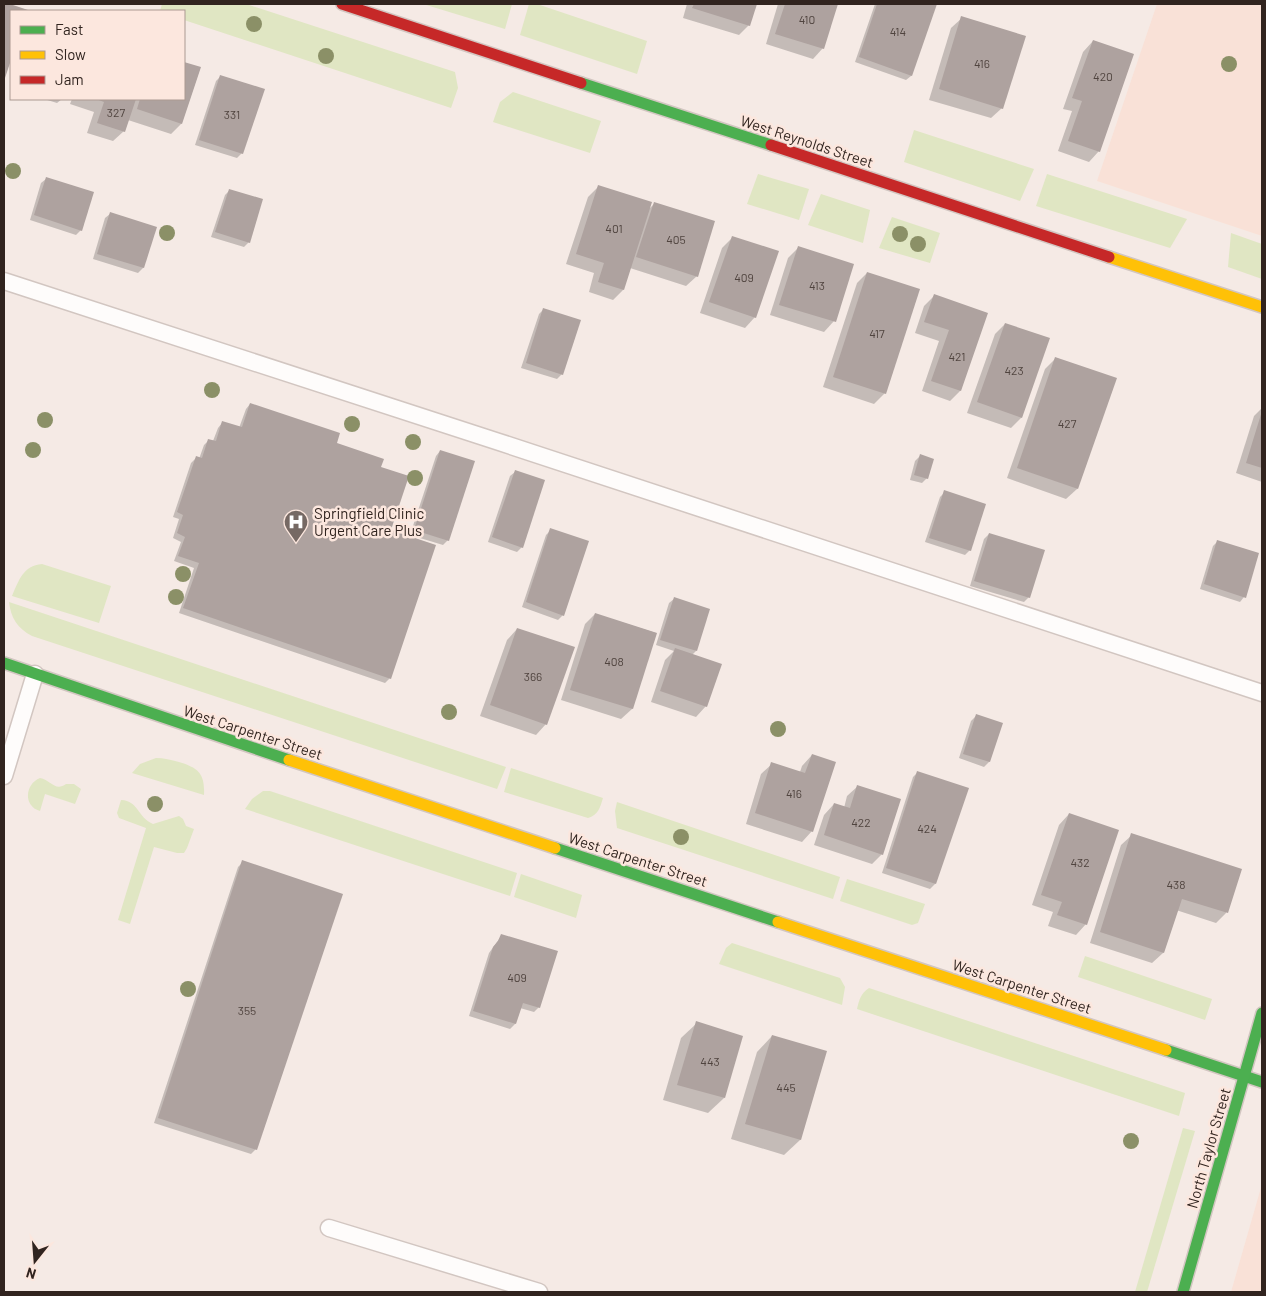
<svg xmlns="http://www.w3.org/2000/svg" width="1266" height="1296" font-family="Barlow,sans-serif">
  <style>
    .built { fill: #f9e1d7 }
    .green { fill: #e0e6c3 }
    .shadow { fill: #0003 }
    .building { fill: #aea29f }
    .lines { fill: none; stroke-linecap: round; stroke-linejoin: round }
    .lane-casing { stroke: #d2c6c1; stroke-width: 19 }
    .fast-casing { stroke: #d2c6c1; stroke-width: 14 }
    .slow-casing { stroke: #d2c6c1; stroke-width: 14 }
    .jam-casing { stroke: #d2c6c1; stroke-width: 14 }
    .lane { stroke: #fefcfb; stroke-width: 16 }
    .fast { stroke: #4caf50; stroke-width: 11 }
    .slow { stroke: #ffc107; stroke-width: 11 }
    .jam { stroke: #c62828; stroke-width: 11 }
    .tree { fill: #8b9067 }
    .labels { text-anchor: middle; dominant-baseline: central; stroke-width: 5; stroke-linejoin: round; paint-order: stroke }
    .number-label { font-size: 12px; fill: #50443f }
    .street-label { font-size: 15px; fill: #31241f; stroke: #fce7de }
    .poi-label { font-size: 15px; fill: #31241f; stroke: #fce7de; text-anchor: start }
  </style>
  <rect width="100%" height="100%" fill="#f5eae5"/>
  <g class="built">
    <polygon points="1157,4 1262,4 1262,236 1097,181"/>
    <polygon points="1262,1184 1262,1292 1231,1292"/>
  </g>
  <g class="green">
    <polygon points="162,4 246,4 455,72 458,88 451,108 184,20 184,11 160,11"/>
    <polygon points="423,4 512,4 505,29"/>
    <polygon points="529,4 537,4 647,41 637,74 520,35"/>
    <polygon points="513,92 601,121 590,153 493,122 500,102"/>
    <polygon points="914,130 1034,169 1020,201 904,162"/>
    <polygon points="758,174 809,189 799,220 747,204"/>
    <polygon points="1047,174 1187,219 1170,248 1036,206"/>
    <polygon points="821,194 870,210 863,243 808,225"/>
    <polygon points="892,217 940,233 930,263 879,248"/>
    <polygon points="1231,233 1262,244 1262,279 1228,267"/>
    <path d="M42,564L111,586L99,623L12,596C19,580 23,566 42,564Z"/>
    <path d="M9,602L506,767L497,789L32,636C17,628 11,618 9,602Z"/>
    <path d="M156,758C164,758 171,760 179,762C199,768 205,774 204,795L132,773L140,764Z"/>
    <path d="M511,768L603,798C600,808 598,815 588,818L504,792Z"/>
    <path d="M40,778C51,780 55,792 66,784H74L81,789L75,804L45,794L40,811C23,806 25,784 40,778Z"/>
    <polygon points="263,791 270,791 517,873 510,896 245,809 252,799"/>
    <path d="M121,800C139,801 137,817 153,824L179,816L183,819L186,826L194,829L187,848L184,853H177L154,847L130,924L118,920L146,828L119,818L117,813Z"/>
    <polygon points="617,802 840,877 833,899 617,828 615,811"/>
    <polygon points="521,874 582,895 576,918 514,897"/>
    <polygon points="847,879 925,904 918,923 912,925 840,901"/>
    <polygon points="732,943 840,978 845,987 842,1005 719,964 726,948"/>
    <polygon points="1085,956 1212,999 1205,1020 1078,977"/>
    <path d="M869,988L1185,1093L1179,1116L857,1009C859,1000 861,993 869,988Z"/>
    <polygon points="1183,1128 1195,1131 1147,1292 1135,1292"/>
  </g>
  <g class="shadow">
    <polygon points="4,4 26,10 11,11 11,56 4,78"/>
    <polygon points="687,4 756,4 749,25 739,35 683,18"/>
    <polygon points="778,4 837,4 823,48 813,59 766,44"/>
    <polygon points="875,4 936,4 911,76 906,80 855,62"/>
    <polygon points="962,18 1002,108 991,118 929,100 951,28"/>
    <polygon points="1093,41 1099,151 1089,162 1058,151 1072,111 1063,109 1083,52"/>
    <polygon points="184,63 200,68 181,124 171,134 128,120 124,131 113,141 87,133 94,112 70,104 72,99 184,99"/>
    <polygon points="221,76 242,153 237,158 195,145 216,81"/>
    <polygon points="44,99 62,99 57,103"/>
    <polygon points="46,179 81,230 76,235 30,220 41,183"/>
    <polygon points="598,187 648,210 654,204 697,276 686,286 630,268 623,290 613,300 589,292 594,273 566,264 588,197"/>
    <polygon points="230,190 249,242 244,247 211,237 225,195"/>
    <polygon points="110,214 156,228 143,268 138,273 93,259 105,218"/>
    <polygon points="732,238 755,317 745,328 700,313 722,248"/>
    <polygon points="798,248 834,321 824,332 770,315 788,258"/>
    <polygon points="867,273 885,393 874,404 823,387 857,283"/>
    <polygon points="934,296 986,313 960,391 950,401 922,391 939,341 915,333 924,306"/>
    <polygon points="544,309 562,374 557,379 521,368 539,314"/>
    <polygon points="1005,324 1021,418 1011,428 967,413 995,334"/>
    <polygon points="1056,358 1077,489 1066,499 1007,478 1045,369"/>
    <polygon points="250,404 335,444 379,468 390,530 390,678 385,683 179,613 194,568 174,561 181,542 173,538 179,519 173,517 191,463 196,458 199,459 204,445 209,440 213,441 218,428 222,423 239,428 246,409"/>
    <polygon points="1262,408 1262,482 1236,473 1254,416"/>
    <polygon points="440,451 448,540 443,545 410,535 436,456"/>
    <polygon points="920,456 927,478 922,483 910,480 915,461"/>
    <polygon points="515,472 522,547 517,552 488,542 510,476"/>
    <polygon points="945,492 970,550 965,555 925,542 940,497"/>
    <polygon points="551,530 563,615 558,620 522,607 546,535"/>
    <polygon points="989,534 1029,597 1024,602 970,586 984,539"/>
    <polygon points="1218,541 1244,597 1240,602 1200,589 1213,546"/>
    <polygon points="674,599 696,651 692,655 706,706 696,717 651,702 665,660 674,651 656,645 669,603"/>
    <polygon points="595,614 656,633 632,709 621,719 561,700 585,624"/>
    <polygon points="517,629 546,724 536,735 480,716 507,640"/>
    <polygon points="976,716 1001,724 989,762 984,767 959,758 971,721"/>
    <polygon points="812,755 812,831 802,842 746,824 761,774 772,764 800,772 802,766"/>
    <polygon points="918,772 935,884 930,889 882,873 913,777"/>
    <polygon points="858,786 882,854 872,864 814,845 824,815 834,804 844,808 847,796"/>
    <polygon points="1069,814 1086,924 1076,935 1048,926 1053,912 1032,905 1059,825"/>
    <polygon points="1132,835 1241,870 1226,913 1216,923 1176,910 1163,953 1152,963 1090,943 1121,845"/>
    <polygon points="243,862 256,1149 251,1154 154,1123 238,867"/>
    <polygon points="502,935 539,1007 534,1012 520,1008 515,1024 510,1029 469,1016 489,953"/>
    <polygon points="697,1023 724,1098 708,1113 663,1100 681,1038"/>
    <polygon points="772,1036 826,1052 800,1140 784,1155 731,1139 757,1052"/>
  </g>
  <g class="building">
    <polygon points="4,4 10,4 28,10 27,11 11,11 11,60 4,81"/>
    <polygon points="694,4 757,4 750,26 692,8"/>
    <polygon points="785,4 838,4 824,49 775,34"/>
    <polygon points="877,4 937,4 912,76 859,57"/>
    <polygon points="961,16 1026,36 1003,109 939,89"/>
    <polygon points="1093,40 1134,54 1100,152 1068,141 1082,101 1072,98"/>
    <polygon points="184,62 201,67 182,124 137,109 140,99 184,99"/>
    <polygon points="220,75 265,89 243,154 199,140"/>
    <polygon points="96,99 136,99 125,132 97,123 104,102"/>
    <polygon points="46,177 94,192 82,231 34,215"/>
    <polygon points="598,185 652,202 624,290 598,282 604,263 576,254"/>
    <polygon points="229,189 263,199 250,243 215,232"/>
    <polygon points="654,202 715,221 698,277 636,257"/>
    <polygon points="110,212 157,227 144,268 97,254"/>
    <polygon points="732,236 779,251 756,318 709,302"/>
    <polygon points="798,246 854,264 836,322 779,305"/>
    <polygon points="867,272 920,289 886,394 833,377"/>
    <polygon points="934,294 988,313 961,391 931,381 949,330 924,322"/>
    <polygon points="543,308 581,320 563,375 526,363"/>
    <polygon points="1005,323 1050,338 1022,418 977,402"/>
    <polygon points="1055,357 1117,378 1078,489 1017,468"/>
    <polygon points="250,403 340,433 337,443 384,459 381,467 409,476 391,530 436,545 391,679 183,608 199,563 178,556 185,537 177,533 183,515 177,512 196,456 202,458 208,439 216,441 222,421 242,427"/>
    <polygon points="1262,411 1262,468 1246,463"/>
    <polygon points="440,450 475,461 449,541 414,530"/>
    <polygon points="920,454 934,459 928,479 914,475"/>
    <polygon points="515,470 545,480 523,548 492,537"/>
    <polygon points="944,490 986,504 971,551 929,538"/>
    <polygon points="550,528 589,541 564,616 526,602"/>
    <polygon points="989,533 1045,550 1030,598 974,581"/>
    <polygon points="1217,540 1259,553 1246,598 1204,584"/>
    <polygon points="674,597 710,609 697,651 660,640"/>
    <polygon points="595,613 657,633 633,709 570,690"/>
    <polygon points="517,628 575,647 547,725 490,705"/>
    <polygon points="675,648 722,664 707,707 660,691"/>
    <polygon points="976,714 1003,723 990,762 963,754"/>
    <polygon points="812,754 836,762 813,832 755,813 771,762 805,773"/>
    <polygon points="917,771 969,788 936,884 886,868"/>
    <polygon points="857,785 901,799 883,855 824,835 834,803 850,808"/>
    <polygon points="1069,813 1119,830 1087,925 1057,915 1062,902 1041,895"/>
    <polygon points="1131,833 1242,869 1228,913 1182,899 1164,953 1100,932"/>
    <polygon points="242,860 343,894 257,1150 158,1118"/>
    <polygon points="501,934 558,951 540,1008 523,1003 516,1024 473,1011 493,947 498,941"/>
    <polygon points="696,1021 743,1036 725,1098 677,1085"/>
    <polygon points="772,1035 827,1051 801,1140 745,1124"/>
  </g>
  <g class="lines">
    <defs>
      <g id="lane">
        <polyline points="4,281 499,442 1262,693"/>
        <polyline points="4,776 35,674"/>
        <polyline points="329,1228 539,1292"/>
      </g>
      <g id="fast">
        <polyline points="581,83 771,145"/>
        <polyline points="4,663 289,760"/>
        <polyline points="555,848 778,922"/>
        <polyline points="1166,1050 1262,1082"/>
        <polyline points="1183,1292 1262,1013"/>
      </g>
      <g id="slow">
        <polyline points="1109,257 1262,307"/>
        <polyline points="289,760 555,848"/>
        <polyline points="778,922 1166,1050"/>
      </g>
      <g id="jam">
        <polyline points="342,4 581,83"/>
        <polyline points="771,145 1109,257"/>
      </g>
    </defs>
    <use href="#lane" class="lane-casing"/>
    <use href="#fast" class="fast-casing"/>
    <use href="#slow" class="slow-casing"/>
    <use href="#jam" class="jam-casing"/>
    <use href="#lane" class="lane"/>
    <use href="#fast" class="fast"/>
    <use href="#slow" class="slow"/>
    <use href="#jam" class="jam"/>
  </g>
  <g class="tree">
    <circle cx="254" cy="24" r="8"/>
    <circle cx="326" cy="56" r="8"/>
    <circle cx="1229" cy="64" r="8"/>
    <circle cx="13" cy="171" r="8"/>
    <circle cx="167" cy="233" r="8"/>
    <circle cx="900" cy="234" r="8"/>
    <circle cx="918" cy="244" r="8"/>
    <circle cx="212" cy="390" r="8"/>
    <circle cx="45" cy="420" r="8"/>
    <circle cx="352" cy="424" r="8"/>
    <circle cx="413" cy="442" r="8"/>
    <circle cx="33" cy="450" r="8"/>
    <circle cx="415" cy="478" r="8"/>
    <circle cx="183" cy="574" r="8"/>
    <circle cx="176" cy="597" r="8"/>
    <circle cx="449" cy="712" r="8"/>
    <circle cx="778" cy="729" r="8"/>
    <circle cx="155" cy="804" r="8"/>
    <circle cx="681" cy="837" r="8"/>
    <circle cx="188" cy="989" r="8"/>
    <circle cx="1131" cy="1141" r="8"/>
  </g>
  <defs>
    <symbol id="hospital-pin" viewBox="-11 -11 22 30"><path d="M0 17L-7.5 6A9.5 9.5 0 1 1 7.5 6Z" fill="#766964" stroke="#fce7de"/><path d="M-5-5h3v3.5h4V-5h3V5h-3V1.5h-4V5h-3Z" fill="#fff"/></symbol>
  </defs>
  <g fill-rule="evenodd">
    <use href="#hospital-pin" x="282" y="508" width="28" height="38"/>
  </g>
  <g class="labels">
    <g class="number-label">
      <text x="807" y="19">410</text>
      <text x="898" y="31">414</text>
      <text x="982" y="63">416</text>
      <text x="1103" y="76">420</text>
      <text x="116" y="112">327</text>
      <text x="232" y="114">331</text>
      <text x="614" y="228">401</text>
      <text x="676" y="239">405</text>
      <text x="744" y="277">409</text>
      <text x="817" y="285">413</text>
      <text x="877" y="333">417</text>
      <text x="957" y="356">421</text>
      <text x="1014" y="370">423</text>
      <text x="1067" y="423">427</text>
      <text x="614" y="661">408</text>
      <text x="533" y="676">366</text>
      <text x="794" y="793">416</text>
      <text x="861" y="822">422</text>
      <text x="927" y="828">424</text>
      <text x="1080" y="862">432</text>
      <text x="1176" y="884">438</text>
      <text x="517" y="977">409</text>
      <text x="247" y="1010">355</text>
      <text x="710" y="1061">443</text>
      <text x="786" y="1087">445</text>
    </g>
    <g class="street-label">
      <text transform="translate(807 141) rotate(18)">West Reynolds Street</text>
      <text transform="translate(253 732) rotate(18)">West Carpenter Street</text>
      <text transform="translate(638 859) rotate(18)">West Carpenter Street</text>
      <text transform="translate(1022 986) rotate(18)">West Carpenter Street</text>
      <text transform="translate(1208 1148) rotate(-74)">North Taylor Street</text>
    </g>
    <g class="poi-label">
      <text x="314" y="513">Springfield Clinic<tspan x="314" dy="17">Urgent Care Plus</tspan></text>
    </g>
  </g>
  <rect width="1266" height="1296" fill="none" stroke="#31241f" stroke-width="10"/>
  <rect x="10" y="10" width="175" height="90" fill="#fce7de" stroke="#ab9992"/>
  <rect x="20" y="26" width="25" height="8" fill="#4caf50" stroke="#ab9992"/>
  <text x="55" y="35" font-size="15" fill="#31241f">Fast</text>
  <rect x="20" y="51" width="25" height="8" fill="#ffc107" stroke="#ab9992"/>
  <text x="55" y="60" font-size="15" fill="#31241f">Slow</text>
  <rect x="20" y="76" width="25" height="8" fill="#c62828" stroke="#ab9992"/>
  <text x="55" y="85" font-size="15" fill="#31241f">Jam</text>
  <g transform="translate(35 1261) rotate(197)" stroke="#fce7de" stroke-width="4" paint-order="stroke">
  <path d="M0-4L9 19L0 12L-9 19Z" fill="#31241f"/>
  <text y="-8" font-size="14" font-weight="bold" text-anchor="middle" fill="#31241f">N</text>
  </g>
</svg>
